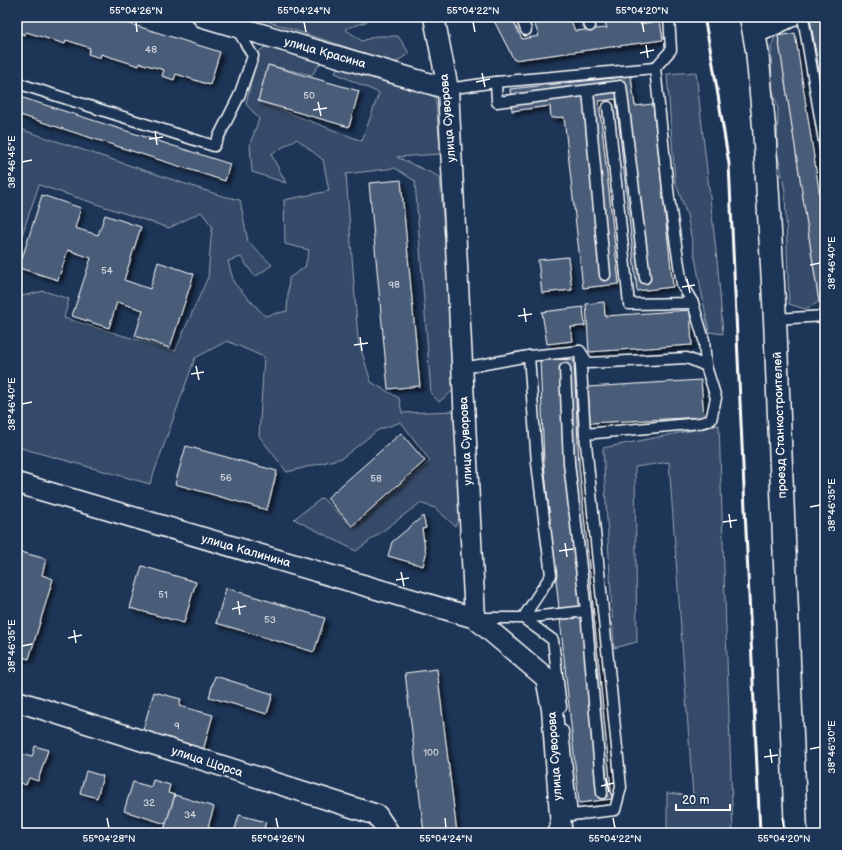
<svg xmlns="http://www.w3.org/2000/svg" width="842" height="850" font-family="'Balsamiq Sans',sans-serif">
  <style>
    .green { fill: #364b69; stroke: #9aa5b4 }
    .building { fill: #4a5d79; stroke: #fff; filter: url(#shadow) }
    .lines { fill: none; stroke-linecap: round; stroke-linejoin: round }
    .service-casing { stroke: #fff; stroke-width: 13 }
    .minor-casing { stroke: #fff; stroke-width: 23 }
    .secondary-casing { stroke: #fff; stroke-width: 25 }
    .service { stroke: #1d3557; stroke-width: 10 }
    .minor { stroke: #1d3557; stroke-width: 20 }
    .secondary { stroke: #1d3557; stroke-width: 22 }
    .rail { stroke: #fff; stroke-width: 3 }
    .ticks { fill: none; stroke: #fff; stroke-width: 1.5 }
    .labels { text-anchor: middle; dominant-baseline: central; stroke-width: 4; stroke-linejoin: round; paint-order: stroke }
    .number-label { font-size: 10px; fill: #d2d6de }
    .street-label { font-size: 12px; fill: #fff; stroke: #1d3557 }
    .neatline { fill: none; stroke: #fff; stroke-width: 1.5 }
    .ticks-label { font-size: 10px; text-anchor: middle; fill: #fff }
  </style>
  <defs>
    <filter id="shadow"><feDropShadow dx="3.5" dy="3.5" stdDeviation="2" flood-color="#0009"/></filter>
  </defs>
  <rect width="100%" height="100%" fill="#1d3557"/>
  <filter id="ink" filterUnits="userSpaceOnUse"><feTurbulence type="fractalNoise" baseFrequency=".025" numOctaves="2"/><feDisplacementMap in="SourceGraphic" scale="8" xChannelSelector="R" yChannelSelector="G"/><feConvolveMatrix kernelMatrix="1 2 1 2 8 2 1 2 1" color-interpolation-filters="sRGB"/></filter>
  <g filter="url(#ink)">
    <g class="green">
      <polygon points="254,17 370,17 366,22 345,29 362,41 376,36 398,36 409,53 395,63"/>
      <polygon points="776,34 778,36 819,302 805,309 789,304 785,191 777,151 778,109 772,87 771,47"/>
      <polygon points="275,40 321,62 312,75 268,65 258,101 362,141 379,93 335,73 339,62 435,95 441,154 397,157 440,177 456,388 439,402 431,394 415,181 395,168 346,174 358,339 371,382 399,398 402,413 455,411 466,507 455,526 435,508 420,503 356,551 294,519 322,498 353,527 430,461 401,422 378,430 342,458 287,472 259,436 264,357 227,341 195,358 150,484 17,447 17,297 44,291 69,299 64,318 175,351 208,277 212,226 201,212 169,228 39,185 17,249 17,128 219,195 240,200 248,242 272,265 255,277 241,257 228,261 234,283 265,316 287,311 289,278 305,267 309,250 285,244 284,200 329,191 323,160 297,139 271,154 286,183 252,172 250,144 259,119 246,104 258,52"/>
      <polygon points="696,72 718,269 723,334 709,332 687,215 675,181 667,74"/>
      <polygon points="719,425 733,833 656,833 667,828 667,793 693,796 669,462 635,467 637,642 614,648 603,448"/>
    </g>
    <g class="building">
      <polygon points="17,17 108,17 220,52 210,85 176,74 174,80 162,76 164,70 140,63 139,66 101,54 100,58 88,54 90,48 66,40 65,44 26,32 25,35 17,32"/>
      <polygon points="492,17 511,17 522,39 539,36 532,17 570,17 575,31 607,28 603,17 638,17 640,24 660,21 663,40 514,60"/>
      <polygon points="818,17 825,17 825,104 810,19"/>
      <polygon points="795,33 825,229 825,301 819,302 778,36"/>
      <polygon points="268,65 359,91 349,127 258,101"/>
      <polygon points="631,76 635,106 653,104 673,287 637,291 616,99 599,101 619,284 583,288 564,117 551,118 550,106 512,111 510,89"/>
      <polygon points="17,96 230,164 225,181 17,114"/>
      <polygon points="401,180 420,386 388,389 369,183"/>
      <polygon points="42,195 81,208 75,228 98,235 105,215 141,227 124,280 150,289 158,262 194,274 170,348 135,336 143,310 117,302 109,328 72,316 91,258 68,250 58,280 19,268"/>
      <polygon points="568,257 572,290 542,293 538,260"/>
      <polygon points="604,302 605,316 690,310 692,345 589,352 586,304"/>
      <polygon points="583,307 585,326 571,327 573,341 547,344 542,312"/>
      <polygon points="540,358 574,360 579,464 612,799 579,803 544,463"/>
      <polygon points="825,370 825,389 822,371"/>
      <polygon points="701,380 704,417 590,423 588,387"/>
      <polygon points="401,433 425,461 352,526 327,498"/>
      <polygon points="186,446 277,471 267,510 175,484"/>
      <polygon points="423,516 426,528 422,529 426,554 423,566 388,556 392,542"/>
      <polygon points="17,551 46,559 42,575 53,579 29,659 18,656 17,659"/>
      <polygon points="142,566 196,582 184,623 130,608"/>
      <polygon points="226,588 325,618 314,652 216,623"/>
      <polygon points="437,669 457,833 424,833 405,673"/>
      <polygon points="215,676 273,694 267,714 209,697"/>
      <polygon points="154,692 181,699 179,706 213,715 202,754 141,736"/>
      <polygon points="35,746 48,750 38,781 29,778 26,785 17,782 17,753 32,757"/>
      <polygon points="86,771 103,776 97,798 80,793"/>
      <polygon points="153,780 170,785 168,793 175,795 166,824 124,811 133,782 151,787"/>
      <polygon points="175,795 214,807 208,827 218,830 217,833 163,833"/>
      <polygon points="239,815 266,822 263,833 234,833"/>
    </g>
    <g class="lines">
      <defs>
        <g id="service">
          <polyline points="521,17 526,30"/>
          <polyline points="586,17 590,26"/>
          <polyline points="803,17 825,147"/>
          <polyline points="496,82 497,102 621,86 645,278"/>
          <polyline points="17,83 214,146 239,96 253,56 237,29"/>
          <polyline points="448,89 496,82 655,68 671,50 669,17"/>
          <polyline points="588,91 605,275"/>
          <polyline points="608,107 629,304 693,303 682,285 669,198 655,68"/>
          <polyline points="775,319 825,316"/>
          <polyline points="529,356 580,351 588,363 687,358 706,366 704,340 693,303"/>
          <polyline points="463,368 529,356 537,463 551,575 523,618 553,640 561,707"/>
          <polyline points="565,369 569,463 586,611 602,793"/>
          <polyline points="585,434 700,423 711,420 716,398 706,366"/>
          <polyline points="478,618 523,618 586,611"/>
          <polyline points="563,731 572,815 615,810 621,787 585,434 580,351"/>
        </g>
        <g id="minor">
          <polyline points="203,17 448,89"/>
          <polyline points="434,17 448,89 475,618"/>
          <polyline points="754,34 790,17"/>
          <polyline points="17,483 475,618 546,678 552,709 561,827 558,833"/>
          <polyline points="17,701 377,815 389,833"/>
        </g>
        <polyline id="secondary" points="751,17 757,50 764,126 775,319 796,833"/>
      </defs>
      <use href="#service" class="service-casing"/>
      <use href="#minor" class="minor-casing"/>
      <use href="#secondary" class="secondary-casing"/>
      <use href="#service" class="service"/>
      <use href="#minor" class="minor"/>
      <use href="#secondary" class="secondary"/>
      <polyline class="rail" points="704,17 712,58 729,164 760,833"/>
    </g>
  </g>
  <path class="ticks" d="M136,22L137,32M304,22L306,32M473,22L475,32M642,22L644,32M646,45L648,58M640,53L654,50M482,73L485,87M476,82L490,79M318,102L321,116M313,110L327,108M155,131L157,145M149,139L163,137M22,162L32,160M810,265L820,263M687,279L690,293M682,287L695,285M524,308L526,322M518,316L532,314M360,337L362,351M354,345L368,343M196,366L199,380M191,374L204,372M22,404L32,402M810,507L820,505M729,514L731,528M723,522L737,520M565,543L567,557M559,551L573,549M401,572L404,586M396,580L409,578M238,601L240,615M232,609L246,606M74,630L76,643M68,638L82,635M22,646L32,644M770,749L772,763M810,749L820,747M764,757L778,755M606,778L609,792M601,786L614,783M107,818L109,828M276,818L278,828M445,818L446,828M613,818L615,828M782,818L784,828"/>
  <g class="labels">
    <g class="number-label">
      <text x="151" y="50">48</text>
      <text x="309" y="96">50</text>
      <text x="107" y="271">54</text>
      <text x="394" y="285">98</text>
      <text x="226" y="478">56</text>
      <text x="376" y="479">58</text>
      <text x="163" y="595">51</text>
      <text x="270" y="620">53</text>
      <text x="177" y="726">9</text>
      <text x="431" y="753">100</text>
      <text x="149" y="803">32</text>
      <text x="190" y="815">34</text>
    </g>
    <g class="street-label">
      <text transform="translate(325 53) rotate(16)">улица Красина</text>
      <text transform="translate(448 118) rotate(-95)">улица Суворова</text>
      <text transform="translate(780 425) rotate(-92)">проезд Станкостроителей</text>
      <text transform="translate(466 441) rotate(-93)">улица Суворова</text>
      <text transform="translate(246 551) rotate(16)">улица Калинина</text>
      <text transform="translate(555 756) rotate(-94)">улица Суворова</text>
      <text transform="translate(207 762) rotate(18)">улица Щорса</text>
    </g>
  </g>
  <rect width="842" height="850" fill="none" stroke="#1d3557" stroke-width="44"/>
  <path d="M676 804v6h54v-6" fill="none" stroke="#ffffff" stroke-width="2"/>
  <text x="682" y="804" font-size="12" fill="#ffffff" stroke="#1d3557" stroke-width="3" paint-order="stroke">20 m</text>
  <rect x="22" y="22" width="798" height="806" class="neatline"/>
  <g class="ticks-label">
    <text x="136" y="14">55°04'26"N</text>
    <text x="304" y="14">55°04'24"N</text>
    <text x="473" y="14">55°04'22"N</text>
    <text x="642" y="14">55°04'20"N</text>
    <text transform="translate(11 162) rotate(-90)" y="4">38°46'45"E</text>
    <text transform="translate(831 263) rotate(-90)" y="4">38°46'40"E</text>
    <text transform="translate(11 404) rotate(-90)" y="4">38°46'40"E</text>
    <text transform="translate(831 505) rotate(-90)" y="4">38°46'35"E</text>
    <text transform="translate(11 646) rotate(-90)" y="4">38°46'35"E</text>
    <text transform="translate(831 747) rotate(-90)" y="4">38°46'30"E</text>
    <text x="109" y="842">55°04'28"N</text>
    <text x="278" y="842">55°04'26"N</text>
    <text x="446" y="842">55°04'24"N</text>
    <text x="615" y="842">55°04'22"N</text>
    <text x="784" y="842">55°04'20"N</text>
  </g>
</svg>
